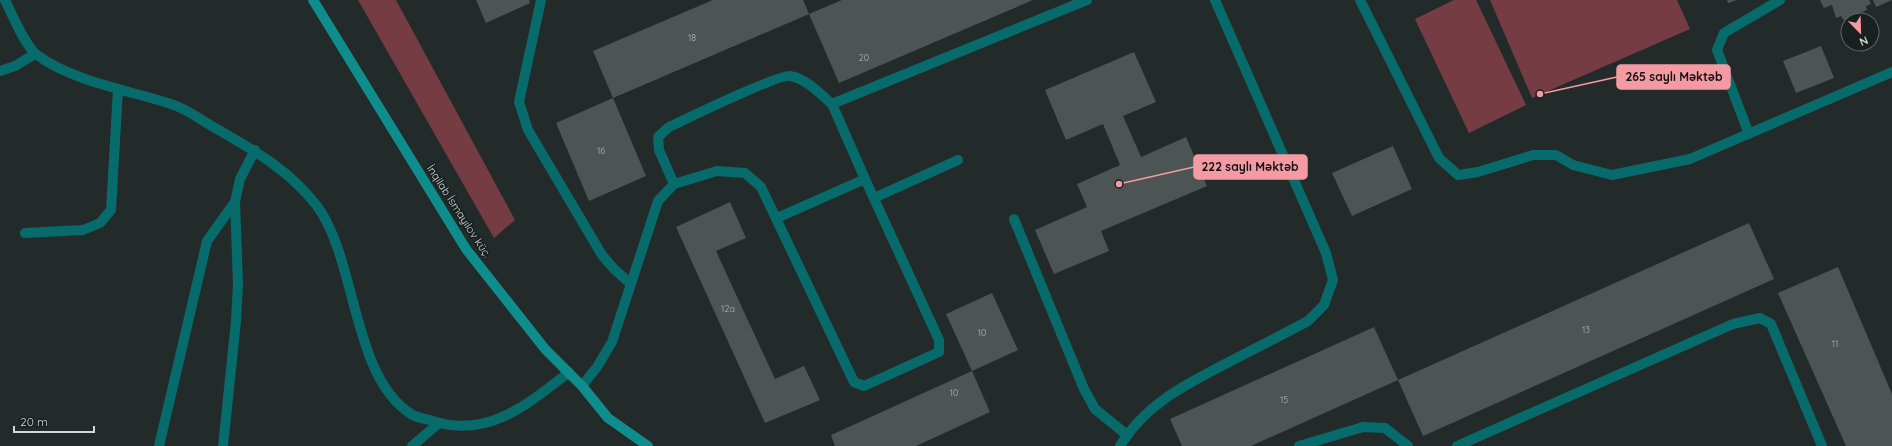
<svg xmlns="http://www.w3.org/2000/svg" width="1892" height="446" font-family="Quicksand,sans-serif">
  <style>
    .green { fill: #753d43 }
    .building { fill: #4d5554 }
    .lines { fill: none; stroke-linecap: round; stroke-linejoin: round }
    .service { stroke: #086b6b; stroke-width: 10 }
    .minor { stroke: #086b6b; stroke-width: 10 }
    .secondary { stroke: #0f8c8c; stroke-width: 10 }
    .labels { text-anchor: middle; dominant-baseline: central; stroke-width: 3.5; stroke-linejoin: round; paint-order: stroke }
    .number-label { font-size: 9px; fill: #b1b6b6 }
    .street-label { font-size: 11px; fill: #d2d7d7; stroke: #192020 }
    .leader { fill: none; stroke: #f49aa3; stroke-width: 1.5 }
    .callout-dot { fill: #f49aa3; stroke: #192020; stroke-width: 1.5 }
    .callout { fill: #f49aa3; stroke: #f49aa3; stroke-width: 1.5 }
    .callout-label { font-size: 12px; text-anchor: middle; font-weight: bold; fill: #111 }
  </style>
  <rect width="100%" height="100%" fill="#232a2a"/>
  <g class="green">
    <polygon points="358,0 396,0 515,220 494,238"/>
    <polygon points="1454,0 1476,0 1526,105 1469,133 1415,19"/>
    <polygon points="1490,0 1677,0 1690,29 1532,98"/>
  </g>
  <g class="building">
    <polygon points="476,0 529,0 530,3 486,23"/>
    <polygon points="713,0 803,0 809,14 613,98 593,51"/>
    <polygon points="842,0 1033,0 839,83 809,14"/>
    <polygon points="1727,0 1737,0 1728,3"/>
    <polygon points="1820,0 1869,0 1871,4 1866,6 1867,10 1843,20 1841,16 1836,18 1832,5 1824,8"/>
    <polygon points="1873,0 1892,0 1876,7"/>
    <polygon points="1821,46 1834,78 1796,93 1783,61"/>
    <polygon points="1134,52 1156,102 1123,116 1141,157 1186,137 1207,186 1101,231 1109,251 1054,274 1035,230 1087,207 1077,184 1120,165 1103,124 1066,140 1045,90"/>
    <polygon points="613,98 646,176 589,201 556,123"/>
    <polygon points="1393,146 1412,189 1352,216 1332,173"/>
    <polygon points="730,202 746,238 716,251 775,379 804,366 820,400 765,423 676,227"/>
    <polygon points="1749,223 1774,279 1423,436 1398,380"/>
    <polygon points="1838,267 1892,394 1892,446 1846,446 1778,293"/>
    <polygon points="992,293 1018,350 972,371 946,314"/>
    <polygon points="1374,327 1398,380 1251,446 1182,446 1170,419"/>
    <polygon points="972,371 990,412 916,446 835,446 831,435"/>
  </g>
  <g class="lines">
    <g class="service">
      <polyline points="541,0 519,102 528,130 602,255 614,269 631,284"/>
      <polyline points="832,104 865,179"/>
      <path d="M674,184L659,150L658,137L669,127C686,119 779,74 790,76C807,79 820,94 832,104L1087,0"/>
      <polyline points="874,198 958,160"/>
      <polyline points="1014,219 1084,389 1095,409 1127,435"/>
      <polyline points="582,386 597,367 612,342 658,201 674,184 717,171 745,173 761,187 854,382 864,386 939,352 939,340 865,179 777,218"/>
      <polyline points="159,446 207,241 235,202"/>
      <polyline points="1299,446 1363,427 1385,428 1408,446"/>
      <polyline points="1457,446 1733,324 1760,318 1771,324 1822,446"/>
    </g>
    <g class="minor">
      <path d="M5,0C12,14 25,46 37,55C74,82 128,90 171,104C185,108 198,118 210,125C250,148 289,169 317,206C357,260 352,377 411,414C417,418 426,419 433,421C488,439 528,404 569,372"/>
      <polyline points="1360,0 1439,158 1458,175 1478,172 1533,155 1556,155 1573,165 1612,175 1690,159 1892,72"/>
      <polyline points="0,71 15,66 35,54"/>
      <polyline points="1749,134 1717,50 1724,33 1780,0"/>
      <polyline points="25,233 83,230 100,223 111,210 118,89"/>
      <polyline points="223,446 236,321 238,284 235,202 240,179 255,150"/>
      <polyline points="412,446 439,423"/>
      <path d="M1120,446C1146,403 1187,384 1229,362C1256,348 1282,335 1308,321L1324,305L1333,280L1326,253L1215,0"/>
    </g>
    <polyline class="secondary" points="313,0 466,249 545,349 582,386 608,418 648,446"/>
  </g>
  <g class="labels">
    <g class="number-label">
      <text x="692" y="37">18</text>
      <text x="864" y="57">20</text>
      <text x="601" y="150">16</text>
      <text x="728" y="308">12a</text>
      <text x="1586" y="329">13</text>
      <text x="982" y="332">10</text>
      <text x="1835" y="343">11</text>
      <text x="954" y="392">10</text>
      <text x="1284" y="399">15</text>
    </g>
    <g class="street-label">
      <text transform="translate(459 211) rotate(57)">İnqilab İsmayılov küç.</text>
    </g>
  </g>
  <path class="leader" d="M1540 94L1617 77M1119 184L1194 167"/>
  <g class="callout-dot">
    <circle cx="1540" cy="94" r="4"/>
    <circle cx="1119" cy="184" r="4"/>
  </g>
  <g class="callout">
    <rect x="1617" y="65" width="113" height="24" rx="4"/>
    <rect x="1194" y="155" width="113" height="24" rx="4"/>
  </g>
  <g class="callout-label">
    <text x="1674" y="81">265 saylı Məktəb</text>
    <text x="1250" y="171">222 saylı Məktəb</text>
  </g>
  <g transform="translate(1860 32) rotate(157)"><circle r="19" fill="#192020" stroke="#636969"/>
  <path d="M0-3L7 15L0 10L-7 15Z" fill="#f49aa3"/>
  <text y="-6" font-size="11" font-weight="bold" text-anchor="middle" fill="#d2d7d7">N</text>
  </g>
  <path d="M14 426v6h80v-6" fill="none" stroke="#d2d7d7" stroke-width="2"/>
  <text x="20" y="426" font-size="12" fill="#d2d7d7" stroke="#192020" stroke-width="3" paint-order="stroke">20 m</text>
</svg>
